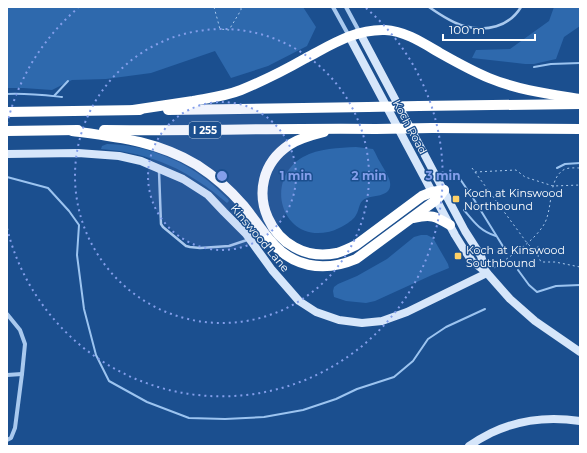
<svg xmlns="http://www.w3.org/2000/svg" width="587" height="453" font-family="Montserrat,sans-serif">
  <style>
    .green { fill: #2e69ad }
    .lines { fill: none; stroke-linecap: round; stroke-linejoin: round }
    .stream { stroke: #9cc4f0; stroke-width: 2 }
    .path { stroke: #a9c9ee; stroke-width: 1; stroke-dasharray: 2 3; stroke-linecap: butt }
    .lane { stroke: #a9c9ee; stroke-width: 2.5 }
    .street { stroke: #a9c9ee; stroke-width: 4 }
    .secondary { stroke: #d6e6fa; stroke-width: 8 }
    .highway { stroke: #fff; stroke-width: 10 }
    .highway-bridge { stroke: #fff; stroke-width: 10 }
    .ring { fill: none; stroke: #839eea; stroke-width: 2; stroke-dasharray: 2 4 }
    .poi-dot { fill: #ffd166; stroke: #1b4f8f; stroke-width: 1.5 }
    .labels { text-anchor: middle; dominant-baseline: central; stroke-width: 3; stroke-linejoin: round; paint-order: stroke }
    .shield { fill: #1b4f8f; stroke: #bbcadd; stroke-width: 1 }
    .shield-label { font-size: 10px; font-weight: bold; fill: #fff }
    .street-label { font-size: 11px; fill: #fff; stroke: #1b4f8f }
    .poi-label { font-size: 11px; fill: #fff; stroke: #1b4f8f; text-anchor: start }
    .centre { fill: #839eea; stroke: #1b4f8f; stroke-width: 2 }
    .ring-label { font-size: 12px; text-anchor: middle; font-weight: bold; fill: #839eea; stroke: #1b4f8f; stroke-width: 3; stroke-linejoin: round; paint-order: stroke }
  </style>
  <rect width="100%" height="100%" fill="#1b4f8f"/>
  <g class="green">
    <polygon points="7,7 303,7 316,27 307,46 268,66 231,78 215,51 151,73 106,79 72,80 52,90 23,88 7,88"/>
    <polygon points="554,7 580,7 580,26 564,37 556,59 534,64 525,64 472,58 476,50 510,49 549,21"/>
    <path d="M107,144C141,144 181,159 207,180C215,186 221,193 228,199L229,201L227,203C188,170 153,153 101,149L102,146Z"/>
    <path d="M356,147L373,149C376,153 377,158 380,162C384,170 396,184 387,192C382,196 373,196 367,198C358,201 360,209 356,215C353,222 335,231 328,232C282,242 263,180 303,157C319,148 339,148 356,147Z"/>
    <polygon points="421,235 427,235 433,238 448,264 449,268 432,275 375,301 366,303 346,301 334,297 333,291 334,287 338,284 357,276 387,259 414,237"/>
  </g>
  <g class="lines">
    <g class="stream">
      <polyline points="534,67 551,64 580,63"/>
      <path d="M7,94C26,93 43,95 62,97"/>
      <polyline points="54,96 68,81"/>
      <polyline points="557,168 565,164 580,163"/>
      <polyline points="458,176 473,198 504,248"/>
      <polyline points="7,177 48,188 69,211 79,225 77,255 84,309 96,355 109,381 147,402 189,418 225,419 264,417 303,410 336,399 357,389 394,377 413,361 428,339 446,327 485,309"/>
      <path d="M464,210C474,222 480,231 496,236"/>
      <polyline points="518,270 529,285 537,292 556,286 580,285"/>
    </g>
    <g class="path">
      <polyline points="214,7 220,29 229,30 241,10 241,7"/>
      <polyline points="472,168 527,243 532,248 539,247 538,256 541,262 555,262 580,267"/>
      <polyline points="475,172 516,170 525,177 553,186 580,185"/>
      <path d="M494,268C510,256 532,243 543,226C553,212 548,181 562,171C566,167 575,168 580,168"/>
    </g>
    <g class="lane">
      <path d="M429,7C439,14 453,23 464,26C486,32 509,27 521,7"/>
      <polyline points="159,171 161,224 163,227 186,246 190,247 200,248 229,246 247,240"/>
    </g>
    <g class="street">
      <polyline points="333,7 349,36"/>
      <polyline points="346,7 360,33"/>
      <polyline points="7,314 20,330 25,344 22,374 15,428 11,438 7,440"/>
      <polyline points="7,375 22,374"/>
    </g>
    <g class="secondary">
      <polyline points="360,33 465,231 481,256 486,273"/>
      <polyline points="349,36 455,235 463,248 472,261 487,273 510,299 535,321 580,352"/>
      <polyline points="7,154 78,153 119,156 141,161 183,179 208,195 224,212 246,234 272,270 299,301 316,312 339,320 362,323 382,321 407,312 487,273"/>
      <path d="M469,446C476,441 483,437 491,433C520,419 548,416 580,421"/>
    </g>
    <g class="highway">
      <polyline points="419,106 580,104"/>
      <path d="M133,110C153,107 173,104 193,101C209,98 226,96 241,90C263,81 285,70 306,58C331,45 355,29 385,30C405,31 423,43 440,53C456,62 472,71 489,78C518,90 549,94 580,99"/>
      <polyline points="168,110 368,107"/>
      <polyline points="7,112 140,110"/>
      <polyline points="432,128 580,129"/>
      <path d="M104,130C195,131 286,128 376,129"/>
      <polyline points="7,131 78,130"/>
      <path d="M72,131C117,137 157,141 197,165C214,176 230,190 243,205C252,216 260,228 269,239C291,267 323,273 356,259L436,200L440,196L444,190"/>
      <path d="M324,132C312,135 300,138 289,145C234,182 272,267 337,253C344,251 350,248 356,245L422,196L432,192L444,190"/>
      <path d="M414,218C431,214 435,216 450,225"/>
    </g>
    <g class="highway-bridge">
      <polyline points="368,107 419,106"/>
      <polyline points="376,129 432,128"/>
    </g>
  </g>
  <circle cx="222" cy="176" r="74" fill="#839eea" fill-opacity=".12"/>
  <g class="ring">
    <circle cx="222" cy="176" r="74"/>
    <circle cx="222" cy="176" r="147"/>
    <path d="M7 124A221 221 0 0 1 78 8M366 8A221 221 0 1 1 7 228"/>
  </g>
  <g class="poi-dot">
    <rect x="452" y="195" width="8" height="8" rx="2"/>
    <rect x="454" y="252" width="8" height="8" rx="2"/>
  </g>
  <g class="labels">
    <rect class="shield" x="189" y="122" width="32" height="16" rx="3"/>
    <g class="shield-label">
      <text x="205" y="130">I 255</text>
    </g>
    <g class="street-label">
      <text transform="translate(410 127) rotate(62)">Koch Road</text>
      <text transform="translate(260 238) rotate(50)">Kinswood Lane</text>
    </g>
    <g class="poi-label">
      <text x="464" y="193">Koch at Kinswood<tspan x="464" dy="13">Northbound</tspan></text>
      <text x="466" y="250">Koch at Kinswood<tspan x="466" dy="13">Southbound</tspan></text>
    </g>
  </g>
  <circle cx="222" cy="176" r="6" class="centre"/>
  <g class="ring-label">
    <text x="296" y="180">1 min</text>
    <text x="369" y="180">2 min</text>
    <text x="443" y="180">3 min</text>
  </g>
  <rect width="587" height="453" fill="none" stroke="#ffffff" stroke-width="16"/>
  <path d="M443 34v6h92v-6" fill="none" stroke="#ffffff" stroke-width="2"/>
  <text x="449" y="34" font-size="12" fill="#ffffff" stroke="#1b4f8f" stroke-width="3" paint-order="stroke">100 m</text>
</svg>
